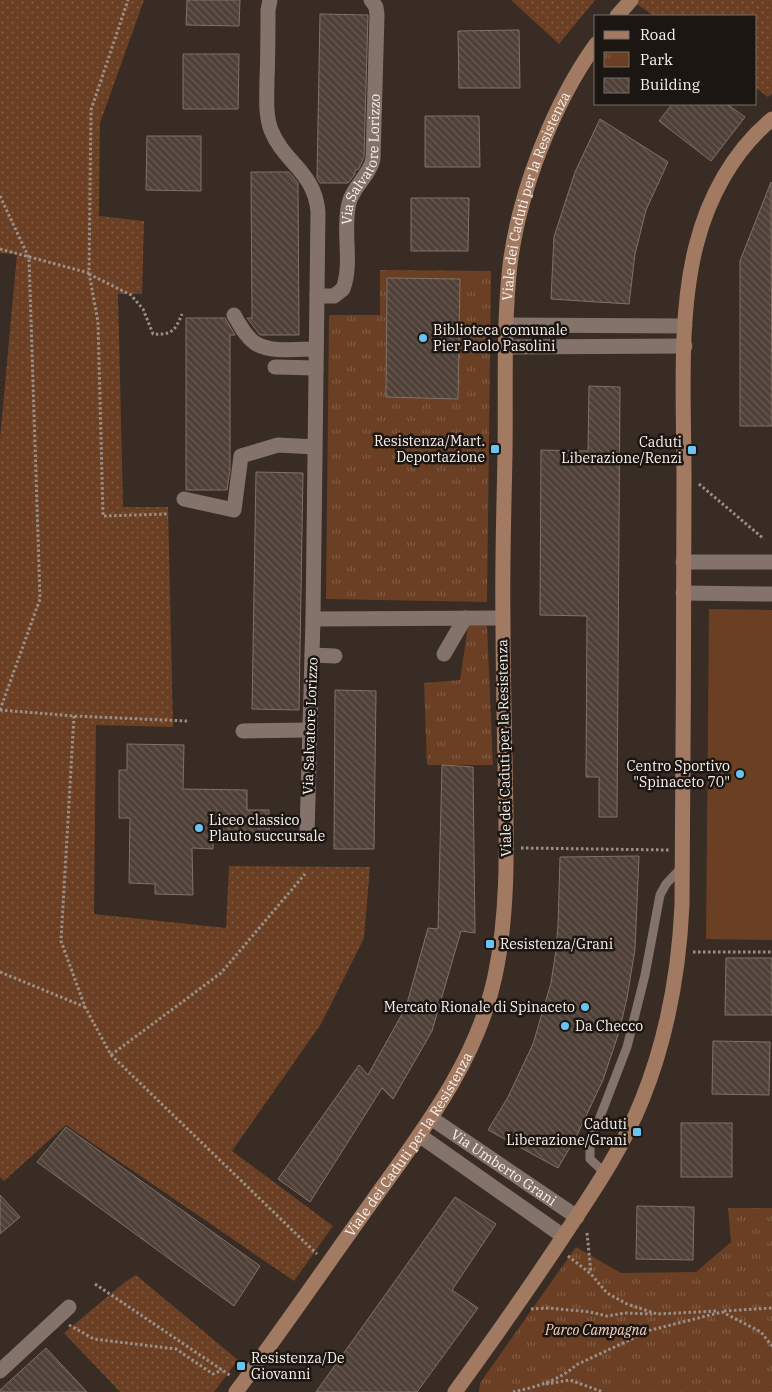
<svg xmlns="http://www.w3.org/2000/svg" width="772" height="1392" font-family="'IBM Plex Serif',serif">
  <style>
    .grass { fill: url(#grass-dots) }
    .park { fill: url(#park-tufts) }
    .pitch { fill: #6b3f23 }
    .building { fill: url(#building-back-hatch); stroke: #817168 }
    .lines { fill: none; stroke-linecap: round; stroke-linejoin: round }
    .path { stroke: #9b9089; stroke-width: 3; stroke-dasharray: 2.5 2.5; stroke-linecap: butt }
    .lane { stroke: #83736a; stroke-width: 9 }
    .street { stroke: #83736a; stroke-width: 15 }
    .secondary { stroke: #a27a62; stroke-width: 15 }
    .poi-dot { fill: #69c4f1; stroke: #1c1612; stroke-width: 2 }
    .labels { text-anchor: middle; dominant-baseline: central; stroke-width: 5; stroke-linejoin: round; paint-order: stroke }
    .street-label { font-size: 14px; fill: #fbf2ed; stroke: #1c1612 }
    .poi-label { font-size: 14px; fill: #fbf2ed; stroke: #1c1612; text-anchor: start }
    .park-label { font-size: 14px; font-style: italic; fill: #f6d4c0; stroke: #1c1612 }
  </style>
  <defs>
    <pattern id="grass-dots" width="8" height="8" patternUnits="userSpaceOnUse" patternTransform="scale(1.25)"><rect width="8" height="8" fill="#6b3f23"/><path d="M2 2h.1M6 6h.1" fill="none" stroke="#815b43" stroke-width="1.8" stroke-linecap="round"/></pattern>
    <pattern id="park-tufts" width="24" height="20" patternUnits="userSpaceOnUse" patternTransform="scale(1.25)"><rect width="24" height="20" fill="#6b3f23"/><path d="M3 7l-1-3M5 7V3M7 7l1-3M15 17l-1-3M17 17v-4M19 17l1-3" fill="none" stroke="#815b43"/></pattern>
    <pattern id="building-back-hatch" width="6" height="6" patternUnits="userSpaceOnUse" patternTransform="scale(1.25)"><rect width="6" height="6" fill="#4f4038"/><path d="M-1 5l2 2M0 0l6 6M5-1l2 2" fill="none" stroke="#695c55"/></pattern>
  </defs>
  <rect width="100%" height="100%" fill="#392c24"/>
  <g class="grass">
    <polygon points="0,0 144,0 100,123 99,216 144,221 142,294 118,294 123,507 168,507 173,727 96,725 94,914 226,928 229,866 370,867 364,938 321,1024 232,1151 333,1226 294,1281 66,1125 4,1181 0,1177 0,439 17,254 0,253"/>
    <polygon points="511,0 595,0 559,44"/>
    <polygon points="631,0 772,0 772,94 768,97 756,88 756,16 654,16"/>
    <polygon points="136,1275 238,1360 214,1392 120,1392 64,1333 125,1282"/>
  </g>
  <g class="park">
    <polygon points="380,270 491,271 487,602 326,599 329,315 380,315"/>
    <polygon points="468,626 487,626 493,765 427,765 424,683 460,680"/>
    <polygon points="728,1208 772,1208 772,1392 479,1392 480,1383 576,1247 621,1273 696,1272 731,1242"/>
  </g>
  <polygon class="pitch" points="709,609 772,610 772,940 706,939"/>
  <g class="building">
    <polygon points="187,0 240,0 239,26 186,25"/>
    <polygon points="320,14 368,15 364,157 360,166 358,170 355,170 355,174 348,183 320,183 317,178"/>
    <polygon points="519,30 520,88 459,88 458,31"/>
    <polygon points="183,54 239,54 238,109 183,109"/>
    <polygon points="672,104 727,104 745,117 711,161 659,121"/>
    <polygon points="425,116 479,116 480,167 425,167"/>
    <polygon points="600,119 668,162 646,210 635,254 629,304 551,299 554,237 575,172"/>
    <polygon points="147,136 201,136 201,191 146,190"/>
    <polygon points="251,172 289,172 298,183 299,335 260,335 247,318 252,318"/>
    <polygon points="771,182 772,426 740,426 740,261"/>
    <polygon points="411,198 469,198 468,251 411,251"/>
    <polygon points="387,278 460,279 458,399 386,397"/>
    <polygon points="186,318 225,318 235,335 230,335 230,470 227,490 186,490"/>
    <polygon points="589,386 620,387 617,817 599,817 599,777 586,777 587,616 540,615 541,450 588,451"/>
    <polygon points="256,472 303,473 299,710 252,709"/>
    <polygon points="335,690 376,691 374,849 334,849"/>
    <polygon points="127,744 184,745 183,789 247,790 247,810 269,810 269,839 213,838 213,849 192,848 193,895 155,894 155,884 129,883 130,818 119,818 119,770 127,770"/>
    <polygon points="442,765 473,767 475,933 461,931 432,1031 393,1099 382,1088 310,1202 278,1179 359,1065 368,1075 406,1007 428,928 438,929"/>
    <polygon points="639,856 635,949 627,998 619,1032 603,1080 577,1135 558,1168 488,1130 508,1097 533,1044 551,983 556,950 558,925 560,857"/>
    <polygon points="726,958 772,958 772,1015 725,1015"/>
    <polygon points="713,1041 770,1042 769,1095 712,1094"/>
    <rect x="681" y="1123" width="51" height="54"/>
    <polygon points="66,1127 260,1266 234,1306 37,1162"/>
    <polygon points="0,1195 20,1217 0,1234"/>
    <polygon points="455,1197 496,1224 452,1290 478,1308 417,1392 316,1392"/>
    <polygon points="637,1206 694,1207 693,1260 636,1259"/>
    <polygon points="46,1348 87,1392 0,1392 0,1390"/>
  </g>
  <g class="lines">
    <g class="path">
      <polyline points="0,196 29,258 40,599 0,710"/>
      <polyline points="0,249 89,273 91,110 128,0"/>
      <polyline points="89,273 98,322 103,516 168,514"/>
      <path d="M89,274L131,295L143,309L153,334C172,335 175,331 182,314"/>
      <polyline points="699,484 764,539"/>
      <polyline points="0,710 74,716 187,721"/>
      <polyline points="74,716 61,941 85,1007 111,1055 317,1254"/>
      <polyline points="521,848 670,850"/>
      <polyline points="693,952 772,952"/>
      <polyline points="0,972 85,1007"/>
      <polyline points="111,1055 221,973 305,874"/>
      <polyline points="587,1233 591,1273"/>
      <polyline points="568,1256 591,1274 607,1293 627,1304 657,1314 717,1311"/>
      <polyline points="95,1284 231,1376"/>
      <polyline points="531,1309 549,1308 590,1312 607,1316 625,1313 652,1314"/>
      <polyline points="724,1311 772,1308"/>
      <polyline points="69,1325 94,1339 176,1349 213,1374 222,1370"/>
      <polyline points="546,1384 570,1380 603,1392"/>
      <path d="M513,1392C535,1387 559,1381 576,1365L651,1330L722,1312L761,1332L772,1346"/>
    </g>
    <polyline class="lane" points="605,1173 590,1159 590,1143 627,1047 645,975 660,895 666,884 682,867"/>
    <g class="street">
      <path d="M270,0L268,10C268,33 268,56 267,79C267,95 265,114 271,130C284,163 315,172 318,212L313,619L307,834"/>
      <path id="s1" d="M317,296H334L343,289C353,262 342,231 349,203C353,186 369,177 373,159L377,15L376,7L371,0"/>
      <path d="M234,315C240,325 245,336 255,343C269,353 299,349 316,349"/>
      <polyline points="506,325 685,326"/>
      <polyline points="506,347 685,346"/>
      <polyline points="275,367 316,368"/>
      <polyline points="184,499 234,510 241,456 278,445 315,447"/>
      <polyline points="683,562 772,562"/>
      <polyline points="683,593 772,594"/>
      <polyline points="313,619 502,618"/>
      <polyline points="444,654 465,618"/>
      <polyline points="312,655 335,656"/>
      <polyline points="243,731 310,730"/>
      <path id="s2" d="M431,1118L577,1217"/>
      <polyline points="419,1135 563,1236"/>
      <polyline points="0,1371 69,1307"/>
    </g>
    <g class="secondary">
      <polyline points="617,16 631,0"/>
      <path id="s3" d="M236,1392C282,1330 326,1266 371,1203C421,1133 477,1062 495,976C510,905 506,831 505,759C504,713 503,667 503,621C502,565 504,509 505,454C506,391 503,328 510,265C519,192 553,104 596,44"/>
      <path d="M455,1392C492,1341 528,1290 563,1237C592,1193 622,1150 642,1100C667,1038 679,972 682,905C684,763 683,620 684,478C684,404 678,317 696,246C708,198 733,151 772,119"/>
    </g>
  </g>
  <g class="poi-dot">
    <circle cx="423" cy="338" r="5"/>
    <rect x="490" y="444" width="10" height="10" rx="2.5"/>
    <rect x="687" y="445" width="10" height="10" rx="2.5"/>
    <circle cx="740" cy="774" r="5"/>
    <circle cx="199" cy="828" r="5"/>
    <rect x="485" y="939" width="10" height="10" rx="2.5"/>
    <circle cx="585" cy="1007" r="5"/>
    <circle cx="565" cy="1026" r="5"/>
    <rect x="632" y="1127" width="10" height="10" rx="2.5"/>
    <rect x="236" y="1361" width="10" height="10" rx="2.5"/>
  </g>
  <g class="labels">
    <g class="street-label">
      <text stroke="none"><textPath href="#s1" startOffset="162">Via Salvatore Lorizzo</textPath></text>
      <text stroke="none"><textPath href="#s3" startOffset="1278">Viale dei Caduti per la Resistenza</textPath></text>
      <text transform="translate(310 726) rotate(-88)">Via Salvatore Lorizzo</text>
      <text transform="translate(504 748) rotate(-91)">Viale dei Caduti per la Resistenza</text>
      <text stroke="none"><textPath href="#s3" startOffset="302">Viale dei Caduti per la Resistenza</textPath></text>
      <text stroke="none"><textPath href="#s2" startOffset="88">Via Umberto Grani</textPath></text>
    </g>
    <g class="poi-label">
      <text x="433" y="330">Biblioteca comunale<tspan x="433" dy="16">Pier Paolo Pasolini</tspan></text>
      <text x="485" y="441" text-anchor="end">Resistenza/Mart.<tspan x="485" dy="16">Deportazione</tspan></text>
      <text x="682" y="442" text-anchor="end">Caduti<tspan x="682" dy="16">Liberazione/Renzi</tspan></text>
      <text x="730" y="766" text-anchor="end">Centro Sportivo<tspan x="730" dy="16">"Spinaceto 70"</tspan></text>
      <text x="209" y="820">Liceo classico<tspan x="209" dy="16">Plauto succursale</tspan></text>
      <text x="500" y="944">Resistenza/Grani</text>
      <text x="575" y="1007" text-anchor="end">Mercato Rionale di Spinaceto</text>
      <text x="575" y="1026">Da Checco</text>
      <text x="627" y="1124" text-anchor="end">Caduti<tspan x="627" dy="16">Liberazione/Grani</tspan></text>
      <text x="251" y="1358">Resistenza/De<tspan x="251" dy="16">Giovanni</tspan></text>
    </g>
    <g class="park-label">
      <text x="596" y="1330">Parco Campagna</text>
    </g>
  </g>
  <rect x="594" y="15" width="162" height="90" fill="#1c1612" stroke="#756e6a"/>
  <rect x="604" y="31" width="25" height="8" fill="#a27a62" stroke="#756e6a"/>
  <text x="640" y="40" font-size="15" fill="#fbf2ed">Road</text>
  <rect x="604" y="52" width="25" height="15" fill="url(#park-tufts)" stroke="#756e6a"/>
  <text x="640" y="65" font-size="15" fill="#fbf2ed">Park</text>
  <rect x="604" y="78" width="25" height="15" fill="url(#building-back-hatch)" stroke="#756e6a"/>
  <text x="640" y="90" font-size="15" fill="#fbf2ed">Building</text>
</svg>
